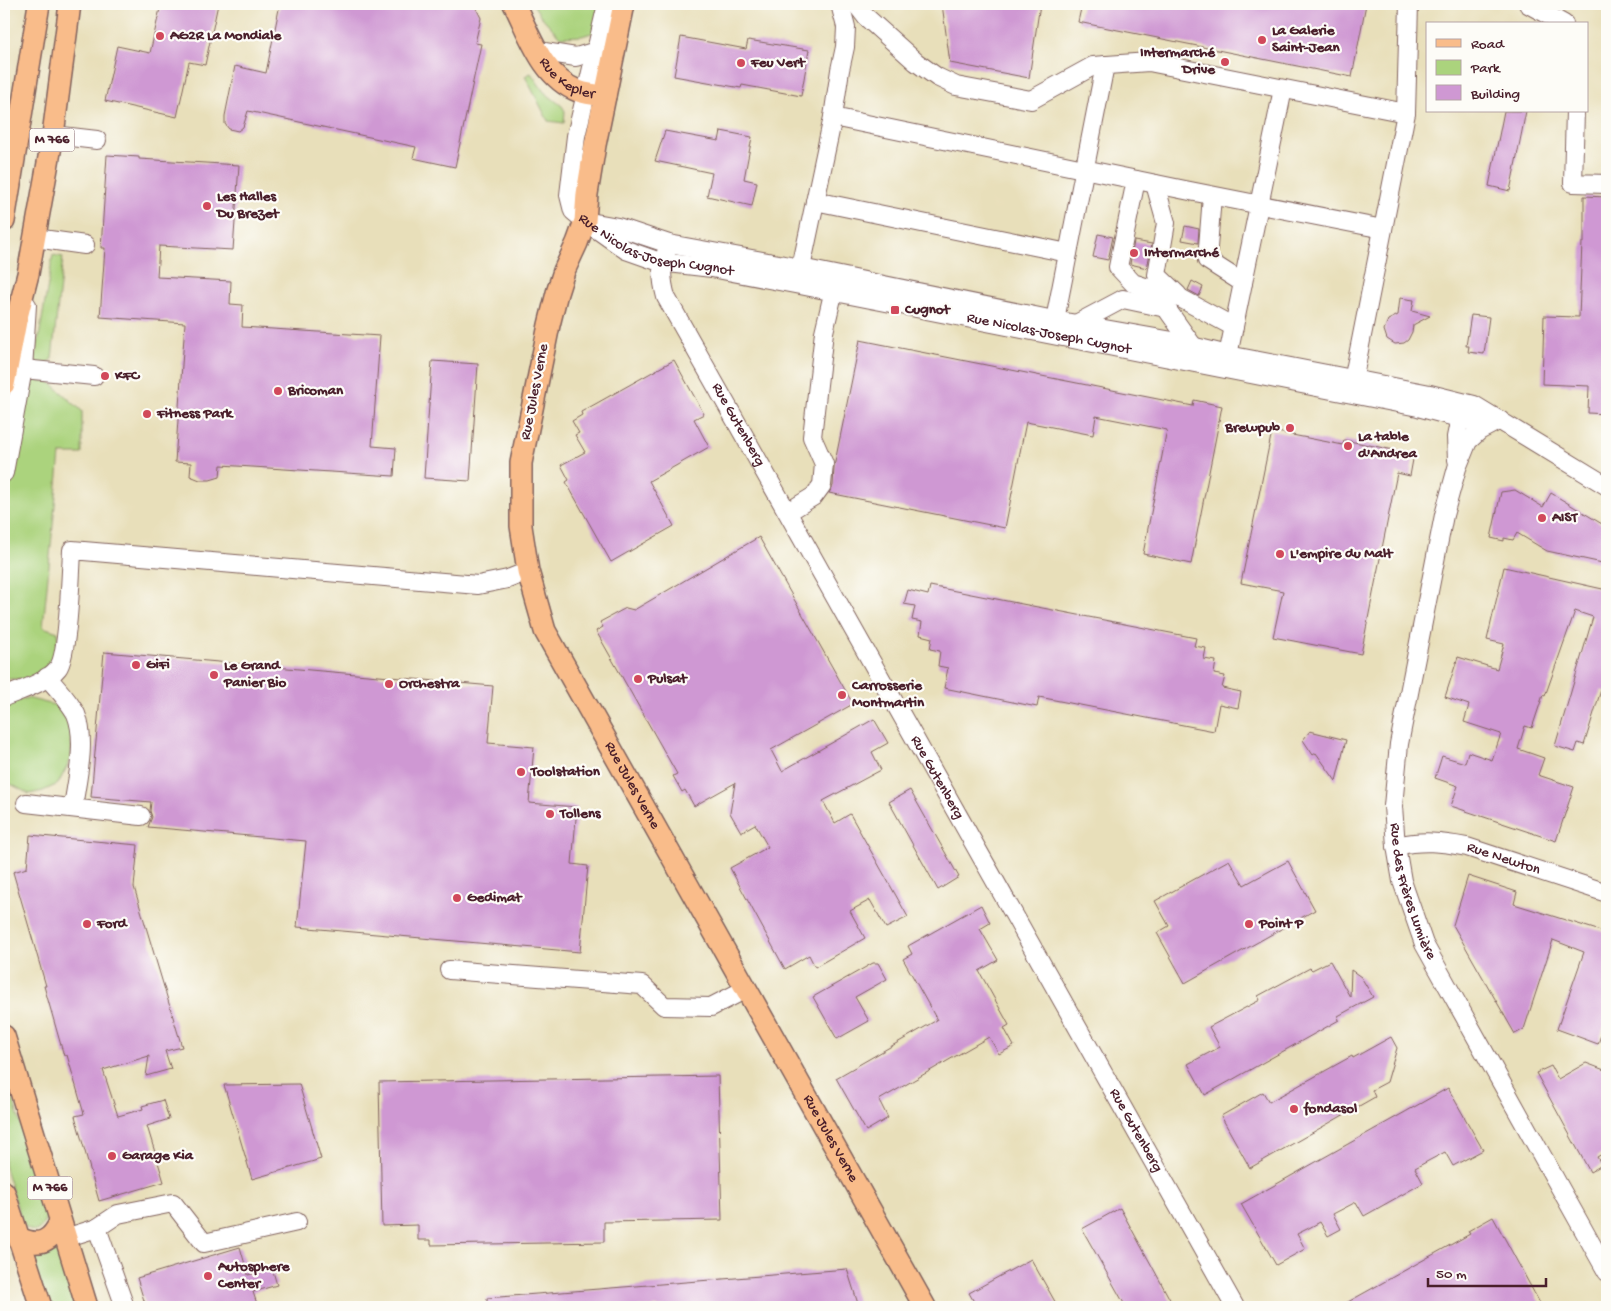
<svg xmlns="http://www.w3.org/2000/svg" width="1611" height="1311" font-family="'Gochi Hand',sans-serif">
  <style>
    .green { fill: #abd37d; stroke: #7a7954 }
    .building { fill: #cf98d3 }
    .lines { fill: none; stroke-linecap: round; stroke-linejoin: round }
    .minor-casing { stroke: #81625d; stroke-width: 20 }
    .major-casing { stroke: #81625d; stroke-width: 24 }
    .minor { stroke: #fff; stroke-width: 18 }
    .major { stroke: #f9bc8a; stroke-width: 21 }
    .poi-dot { fill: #d1495b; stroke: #fdfcf7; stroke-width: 2 }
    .labels { text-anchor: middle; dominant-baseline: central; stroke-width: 4.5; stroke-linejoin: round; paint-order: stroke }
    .shield { fill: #fdfcf7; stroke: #806168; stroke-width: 1 }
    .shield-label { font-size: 14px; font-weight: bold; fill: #4a1f2b }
    .poi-label { font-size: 15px; font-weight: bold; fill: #4a1f2b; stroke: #fdfcf7; text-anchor: start }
    .street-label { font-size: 15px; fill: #4a1f2b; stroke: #fdfcf7 }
  </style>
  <rect width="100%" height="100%" fill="#fdfcf7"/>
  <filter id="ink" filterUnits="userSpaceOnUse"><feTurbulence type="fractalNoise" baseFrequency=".02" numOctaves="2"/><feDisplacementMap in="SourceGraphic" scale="10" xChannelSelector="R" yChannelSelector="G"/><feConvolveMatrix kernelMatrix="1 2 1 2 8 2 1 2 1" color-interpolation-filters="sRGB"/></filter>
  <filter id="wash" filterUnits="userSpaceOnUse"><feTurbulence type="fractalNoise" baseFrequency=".0096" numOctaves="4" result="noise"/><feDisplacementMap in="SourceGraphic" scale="20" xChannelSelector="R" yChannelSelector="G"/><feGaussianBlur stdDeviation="1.12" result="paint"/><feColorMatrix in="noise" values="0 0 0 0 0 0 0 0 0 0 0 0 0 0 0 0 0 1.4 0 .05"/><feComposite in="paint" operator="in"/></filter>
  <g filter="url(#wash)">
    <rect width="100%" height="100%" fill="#e8dfba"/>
    <g class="green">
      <polygon points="533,4 600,4 595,32 582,36 560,37 540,15"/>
      <polygon points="531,73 544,92 562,106 565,111 564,123 548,121 525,76"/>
      <polygon points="53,255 63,257 52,359 45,364 39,365 35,360"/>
      <polygon points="35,380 50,382 82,411 82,454 60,454 43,627 58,632 56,657 42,672 25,679 4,679 4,517 29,385"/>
      <polygon points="27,698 62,707 72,729 71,759 58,784 43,791 29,794 7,782 6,814 4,813 4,705"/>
      <path d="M4,1069L48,1215C41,1228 37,1238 23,1225L4,1165Z"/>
      <polygon points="59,1244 79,1307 48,1307 30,1251"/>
    </g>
    <g id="blocks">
      <g class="building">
        <polygon points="161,4 218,4 205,65 189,62 177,117 105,101 117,46 150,53"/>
        <polygon points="280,4 474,4 481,18 475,43 481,44 455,167 413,158 416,147 248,111 243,127 238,131 229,129 225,124 225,116 235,66 266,73"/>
        <polygon points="942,4 1040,4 1029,78 950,63"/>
        <polygon points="1082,4 1366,4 1352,77 1078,22"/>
        <polygon points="681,37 746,49 748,40 809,50 801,96 742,85 741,88 674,76"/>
        <polygon points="1504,111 1526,111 1510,191 1489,186"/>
        <polygon points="665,131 719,141 721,131 752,137 744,179 757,182 752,206 707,196 712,173 655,161"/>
        <polygon points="107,155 139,157 139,159 239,165 233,250 159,246 157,277 231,281 230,304 243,305 242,327 380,336 372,446 396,448 394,476 221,465 220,477 210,480 200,480 190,476 191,463 175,462 185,323 100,317 105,248 101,248"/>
        <polygon points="1584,196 1607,197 1607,414 1588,413 1589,386 1542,384 1544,316 1579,317 1582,242 1584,242"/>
        <polygon points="1185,226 1199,229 1198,243 1182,240"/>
        <polygon points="1098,234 1113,237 1108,260 1093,257"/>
        <polygon points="1134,241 1152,244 1147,268 1130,264"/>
        <polygon points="1192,281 1203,287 1199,296 1188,290"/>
        <polygon points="1400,298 1414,300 1412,311 1430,316 1413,325 1412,332 1408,340 1404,343 1395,344 1387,339 1384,330 1388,320 1398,315"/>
        <polygon points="1471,315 1489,317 1484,354 1468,352 1469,346 1466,346"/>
        <polygon points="860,340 1193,406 1194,400 1222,406 1191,564 1143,554 1167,430 1096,416 1093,435 1026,422 1005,528 829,493 833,486 834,467"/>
        <polygon points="674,360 704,414 694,419 709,447 649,481 674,526 611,562 566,482 569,480 561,465 585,452 575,435 579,433 572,421 582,415 581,412"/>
        <polygon points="432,361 478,364 470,481 424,478"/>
        <polygon points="1272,431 1343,445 1344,440 1414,454 1410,476 1397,473 1361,654 1273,637 1283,591 1241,583"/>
        <polygon points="1515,490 1543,507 1551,493 1607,527 1607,564 1547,551 1517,533 1513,540 1504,538 1504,541 1491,538 1501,492"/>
        <polygon points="759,537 853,704 771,750 782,771 874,719 888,743 872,752 881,770 823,801 835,823 850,814 908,917 886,928 870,900 850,911 865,938 815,967 809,955 785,969 730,868 768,847 755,824 741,832 730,813 735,783 694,806 685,790 682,792 673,776 677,774 596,631 603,627 600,622 626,608 634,610"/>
        <polygon points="1504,567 1607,590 1607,692 1601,690 1584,745 1578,743 1575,752 1555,746 1593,617 1575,611 1545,696 1543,695 1532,728 1525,726 1518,749 1544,758 1538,775 1574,787 1556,841 1451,806 1458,786 1435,778 1442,756 1465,763 1468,752 1492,760 1501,734 1464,722 1469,705 1445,697 1458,657 1497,669 1504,644 1487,640"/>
        <polygon points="930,586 1196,638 1194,646 1206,648 1204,659 1216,661 1214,674 1225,676 1222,688 1241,692 1238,708 1219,704 1214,731 1039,697 1037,707 944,688 948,668 938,666 940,651 930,649 932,638 920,635 922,622 912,620 915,606 904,604 908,590 928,595"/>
        <polygon points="104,652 493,686 488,743 534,747 529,803 577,807 572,864 588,866 580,952 297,927 306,841 148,827 152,817 150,811 151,802 91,797"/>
        <polygon points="1310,731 1346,740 1336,781 1316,753 1313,755 1303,740"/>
        <polygon points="910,790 959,877 938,890 889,802"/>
        <polygon points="30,835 138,845 134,887 182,1047 165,1051 171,1069 146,1076 149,1056 103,1070 118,1116 143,1109 142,1106 163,1100 169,1119 147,1126 164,1182 99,1201 75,1116 84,1114 67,1055 64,1056 44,986 46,986 13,872 27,868"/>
        <polygon points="1229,860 1244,885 1288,861 1315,910 1185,983 1157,933 1169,926 1155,901"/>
        <polygon points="1468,876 1517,892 1514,904 1607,933 1607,1017 1598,1044 1557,1029 1584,952 1553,940 1524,1029 1515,1034 1453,925"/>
        <polygon points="981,905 990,923 980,929 998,960 979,971 1009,1025 1004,1028 1014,1046 999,1054 989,1037 879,1100 888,1118 866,1131 836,1078 937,1020 903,959 912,954 908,946"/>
        <polygon points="1330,961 1350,997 1351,970 1361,977 1373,997 1338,1016 1339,1020 1205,1095 1188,1064 1220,1047 1209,1027 1260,1000 1258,996 1310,968 1312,970"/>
        <polygon points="873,963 878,963 887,979 855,997 869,1021 837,1039 813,997"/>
        <polygon points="1391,1037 1397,1048 1387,1082 1372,1090 1375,1097 1250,1168 1221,1116 1263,1092 1269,1102 1352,1056 1353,1058"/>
        <polygon points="1586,1063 1607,1071 1607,1151 1597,1157 1602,1165 1590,1172 1536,1073 1551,1066 1558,1079"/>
        <polygon points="718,1076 722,1220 604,1222 604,1242 431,1245 431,1240 418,1240 418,1225 382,1226 379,1082"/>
        <polygon points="299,1084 321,1159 252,1179 224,1085"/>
        <polygon points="1448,1088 1483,1150 1453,1166 1445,1152 1415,1168 1423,1183 1364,1216 1356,1202 1333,1214 1341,1229 1328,1236 1320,1222 1309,1228 1297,1234 1305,1249 1276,1265 1241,1204"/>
        <polygon points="1120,1208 1153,1268 1174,1307 1126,1307 1082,1229"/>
        <polygon points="1493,1217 1542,1307 1339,1307 1470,1234 1468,1231"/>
        <polygon points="240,1247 248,1275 272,1268 277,1285 253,1292 258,1307 146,1307 137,1278"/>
        <polygon points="1031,1259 1058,1307 977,1307 969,1293"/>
        <polygon points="847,1269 859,1307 487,1307 487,1298"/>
      </g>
    </g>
  </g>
  <g filter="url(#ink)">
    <use href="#blocks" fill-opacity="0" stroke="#81625d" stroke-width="1"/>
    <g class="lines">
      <defs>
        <g id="minor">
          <path id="s1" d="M607,4L576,136L569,195L573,211L585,221L626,250L660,262L712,268L800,285L1418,407L1470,421L1500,420"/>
          <polyline points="856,4 866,17 916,62 937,77 956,86 1031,100 1093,66 1149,62 1406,113"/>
          <polyline points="1528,4 1564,24"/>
          <polyline points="538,51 576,57 596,51"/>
          <polyline points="1575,111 1573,183 1607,184"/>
          <polyline points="833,117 1185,190 1383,229"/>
          <polyline points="53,135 97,140"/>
          <polyline points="1136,180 1118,267 1133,283 1182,299 1234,327"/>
          <polyline points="1155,184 1166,223 1157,275 1178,295"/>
          <polyline points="1212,196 1207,260 1243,283"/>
          <polyline points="815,201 1068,253"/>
          <polyline points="590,222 618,227 669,244 801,268 1054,320 1167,340 1228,355 1430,394 1474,405 1607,486"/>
          <polyline points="35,238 85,245"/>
          <path id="s2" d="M669,244C661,266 660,274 666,297L1235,1307"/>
          <polyline points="800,280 801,268 833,117 840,70 845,47 846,27 840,4"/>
          <polyline points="1076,324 1123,299 1166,308 1193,346"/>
          <polyline points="1053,330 1105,65"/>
          <polyline points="1226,365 1283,89"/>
          <polyline points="13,368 94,376"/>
          <polyline points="1351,391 1406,113 1409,4"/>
          <path id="s3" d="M1498,421L1479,431L1468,441L1457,468L1444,515L1399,744L1393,806L1396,846L1402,881L1424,944L1607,1272"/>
          <polyline points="1457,460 1456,437 1460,418"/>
          <polyline points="4,473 23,369 27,305"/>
          <polyline points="788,512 814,496 822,485 824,464 812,437 824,332 836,281"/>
          <path d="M47,677C57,688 69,701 76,714C87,741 77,779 73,807"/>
          <path d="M4,697C21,690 46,683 58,668C68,656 71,571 72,550L478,585L508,579L528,571"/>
          <polyline points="26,803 141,816"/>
          <path id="s4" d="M1396,846C1422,840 1441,842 1467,847L1607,893"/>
          <polyline points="449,970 642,985 664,1006 711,1007 746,989"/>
          <polyline points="97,1228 118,1214 173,1203 204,1243 297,1222"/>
          <polyline points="65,1238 97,1228 125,1307"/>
        </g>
        <g id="major">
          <path id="s5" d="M514,4C530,35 542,77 578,91C586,94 596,95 605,96"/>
          <path id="s6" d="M624,4L595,145L587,194L585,221L577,243L564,271L557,293L549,325L521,463V526L528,571L545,631L925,1307"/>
          <polyline points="4,221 39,4"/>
          <polyline points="4,384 16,321 28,274 53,135 70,4"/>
          <polyline points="4,1036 87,1307"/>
          <polyline points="4,1192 41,1307"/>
          <path d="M19,1238C39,1247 51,1242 60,1222"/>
        </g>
      </defs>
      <use href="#minor" class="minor-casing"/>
      <use href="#major" class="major-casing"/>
      <use href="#minor" class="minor"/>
      <use href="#major" class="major"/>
    </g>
  </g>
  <g class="poi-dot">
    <circle cx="160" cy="36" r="5"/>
    <circle cx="1262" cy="40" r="5"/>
    <circle cx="1225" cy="62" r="5"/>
    <circle cx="741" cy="63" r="5"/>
    <circle cx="207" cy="206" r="5"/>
    <circle cx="1134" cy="253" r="5"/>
    <rect x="890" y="305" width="10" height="10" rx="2.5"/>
    <circle cx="105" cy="376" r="5"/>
    <circle cx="278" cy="391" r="5"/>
    <circle cx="147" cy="414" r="5"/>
    <circle cx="1290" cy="428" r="5"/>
    <circle cx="1348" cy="446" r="5"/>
    <circle cx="1542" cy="518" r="5"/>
    <circle cx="1280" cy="554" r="5"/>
    <circle cx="136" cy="665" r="5"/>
    <circle cx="214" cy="675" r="5"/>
    <circle cx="638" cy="679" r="5"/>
    <circle cx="389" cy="684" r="5"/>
    <circle cx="842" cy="695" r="5"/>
    <circle cx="521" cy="772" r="5"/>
    <circle cx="550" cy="814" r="5"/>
    <circle cx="457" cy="898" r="5"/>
    <circle cx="87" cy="924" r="5"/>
    <circle cx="1249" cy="924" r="5"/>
    <circle cx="1294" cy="1109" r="5"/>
    <circle cx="112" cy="1156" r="5"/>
    <circle cx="208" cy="1276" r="5"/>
  </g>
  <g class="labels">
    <g class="shield">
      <rect x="29.5" y="128.5" width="45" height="23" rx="4"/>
      <rect x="27.5" y="1176.5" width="45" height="23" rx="4"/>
    </g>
    <g class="shield-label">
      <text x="52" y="140">M 766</text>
      <text x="50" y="1188">M 766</text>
    </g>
    <g class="poi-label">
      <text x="1272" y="31">La Galerie<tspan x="1272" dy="17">Saint-Jean</tspan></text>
      <text x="170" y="36">AG2R La Mondiale</text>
      <text x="1215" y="53" text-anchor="end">Intermarché<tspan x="1215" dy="17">Drive</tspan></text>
      <text x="751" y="63">Feu Vert</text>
      <text x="217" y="197">Les Halles<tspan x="217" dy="17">Du Brezet</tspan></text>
      <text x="1144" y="253">Intermarché</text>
      <text x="905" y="310">Cugnot</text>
      <text x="115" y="376">KFC</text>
      <text x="288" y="391">Bricoman</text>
      <text x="157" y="414">Fitness Park</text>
      <text x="1280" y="428" text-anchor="end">Brewpub</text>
      <text x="1358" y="437">La table<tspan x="1358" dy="17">d'Andrea</tspan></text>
      <text x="1552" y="518">AIST</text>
      <text x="1290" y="554">L'empire du Malt</text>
      <text x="146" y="665">GiFi</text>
      <text x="224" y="666">Le Grand<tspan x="224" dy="17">Panier Bio</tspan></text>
      <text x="648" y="679">Pulsat</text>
      <text x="399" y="684">Orchestra</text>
      <text x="852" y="686">Carrosserie<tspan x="852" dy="17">Montmartin</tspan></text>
      <text x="531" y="772">Toolstation</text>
      <text x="560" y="814">Tollens</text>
      <text x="467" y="898">Gedimat</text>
      <text x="97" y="924">Ford</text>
      <text x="1259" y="924">Point P</text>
      <text x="1304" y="1109">fondasol</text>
      <text x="122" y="1156">Garage Kia</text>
      <text x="218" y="1267">Autosphere<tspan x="218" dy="17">Center</tspan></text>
    </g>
    <g class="street-label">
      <text stroke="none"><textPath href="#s5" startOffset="95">Rue Kepler</textPath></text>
      <text stroke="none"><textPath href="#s1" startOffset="304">Rue Nicolas-Joseph Cugnot</textPath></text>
      <text stroke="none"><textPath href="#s1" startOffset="709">Rue Nicolas-Joseph Cugnot</textPath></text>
      <text transform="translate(535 392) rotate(-79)">Rue Jules Verne</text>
      <text stroke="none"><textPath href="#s2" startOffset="201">Rue Gutenberg</textPath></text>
      <text stroke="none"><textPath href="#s2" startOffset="606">Rue Gutenberg</textPath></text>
      <text stroke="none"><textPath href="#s6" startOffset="820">Rue Jules Verne</textPath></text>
      <text stroke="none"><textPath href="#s4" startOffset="110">Rue Newton</textPath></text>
      <text stroke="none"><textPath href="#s3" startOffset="498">Rue des Frères Lumière</textPath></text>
      <text stroke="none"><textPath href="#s2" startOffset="1011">Rue Gutenberg</textPath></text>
      <text stroke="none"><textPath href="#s6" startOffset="1225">Rue Jules Verne</textPath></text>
    </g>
  </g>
  <rect width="1611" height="1311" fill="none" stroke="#fdfcf7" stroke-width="20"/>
  <rect x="1426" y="22" width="162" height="90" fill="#fdfcf7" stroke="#b5a4a5"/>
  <rect x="1436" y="39" width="25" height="8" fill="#f9bc8a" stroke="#b5a4a5"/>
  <text x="1471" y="48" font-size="15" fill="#4a1f2b">Road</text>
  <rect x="1436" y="60" width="25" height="15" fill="#abd37d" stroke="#b5a4a5"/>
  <text x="1471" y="72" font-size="15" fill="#4a1f2b">Park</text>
  <rect x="1436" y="85" width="25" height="15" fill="#cf98d3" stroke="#b5a4a5"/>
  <text x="1471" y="98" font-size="15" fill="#4a1f2b">Building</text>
  <path d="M1428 1278v8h118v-8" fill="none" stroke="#4a1f2b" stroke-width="2.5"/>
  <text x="1436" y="1278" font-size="15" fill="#4a1f2b" stroke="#fdfcf7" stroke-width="4" paint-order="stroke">50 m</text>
</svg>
